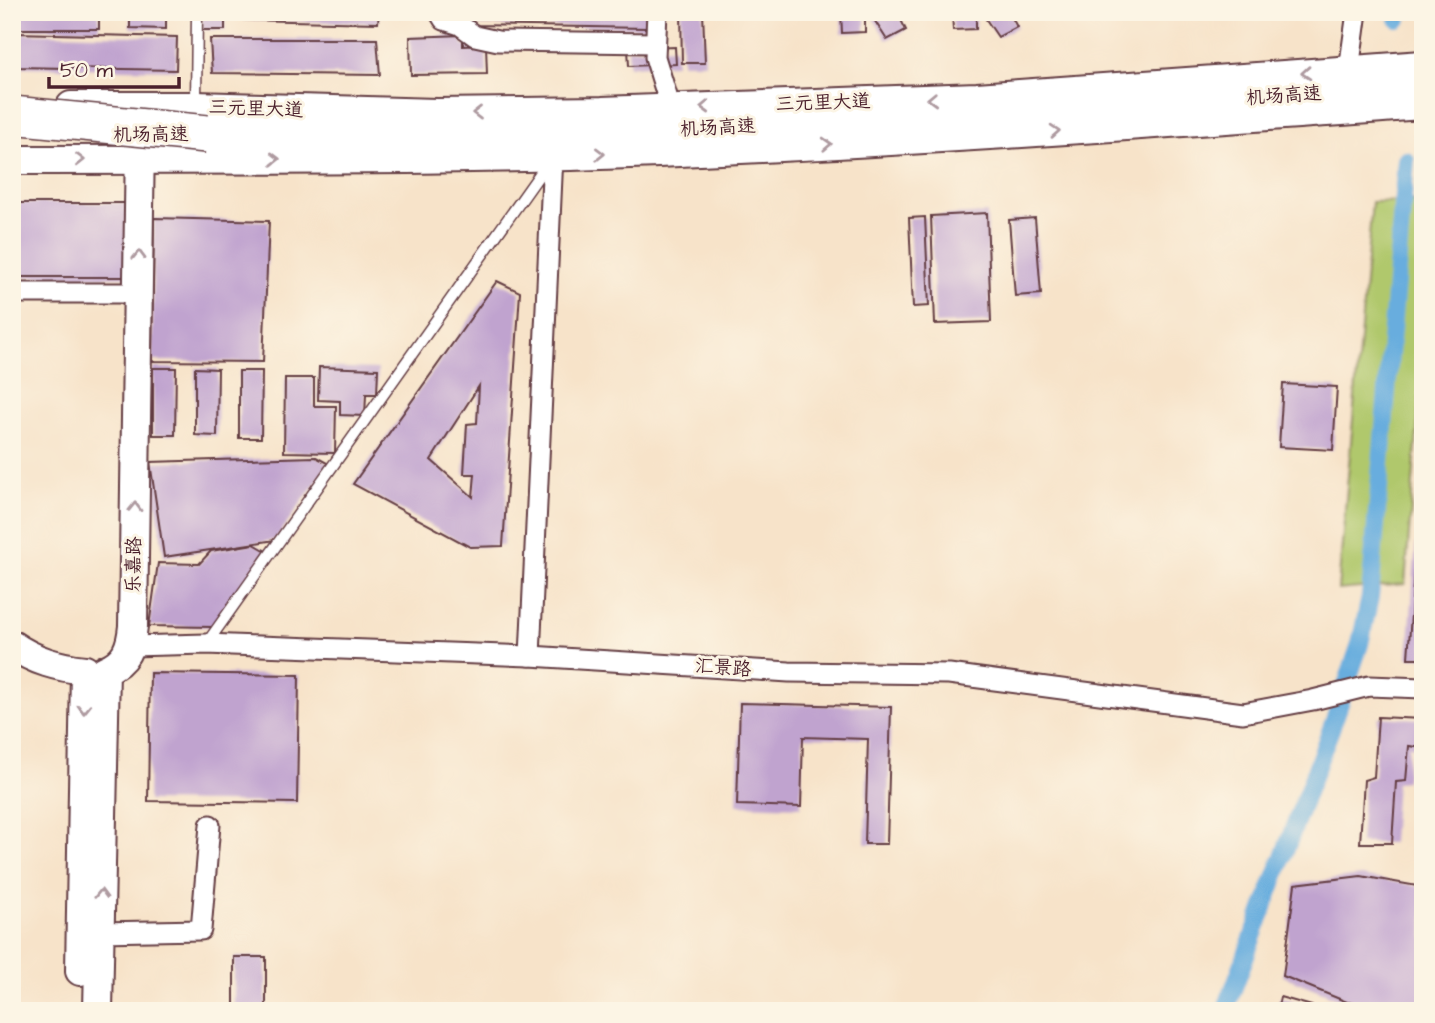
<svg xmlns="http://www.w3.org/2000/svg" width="1435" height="1023" font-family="'Architects Daughter','LXGW WenKai TC',sans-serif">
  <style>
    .green { fill: #b0c86c; stroke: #7d744c; stroke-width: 2 }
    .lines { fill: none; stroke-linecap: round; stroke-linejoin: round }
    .canal { stroke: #68adde; stroke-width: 18 }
    .building { fill: #c0a3cf; fill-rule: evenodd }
    .lane-casing { stroke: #643c43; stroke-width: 13 }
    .street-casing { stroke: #643c43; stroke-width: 23 }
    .secondary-casing { stroke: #643c43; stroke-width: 32 }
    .highway-casing { stroke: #643c43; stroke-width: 40 }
    .lane { stroke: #fff; stroke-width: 10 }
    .street { stroke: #fff; stroke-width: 19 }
    .secondary { stroke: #fff; stroke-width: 28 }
    .highway { stroke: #fff; stroke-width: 37 }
    .highway-bridge-casing { stroke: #643c43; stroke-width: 40; stroke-linecap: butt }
    .highway-bridge { stroke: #fff; stroke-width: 37 }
    .oneway { stroke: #ae9aa0 }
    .labels { text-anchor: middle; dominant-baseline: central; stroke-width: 6; stroke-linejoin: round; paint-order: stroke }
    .street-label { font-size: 19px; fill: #4a1f2b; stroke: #fcf5e5 }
  </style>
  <rect width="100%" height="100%" fill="#fcf5e5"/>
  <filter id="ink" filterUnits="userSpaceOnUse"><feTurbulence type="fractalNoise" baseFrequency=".0143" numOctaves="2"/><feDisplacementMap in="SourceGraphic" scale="14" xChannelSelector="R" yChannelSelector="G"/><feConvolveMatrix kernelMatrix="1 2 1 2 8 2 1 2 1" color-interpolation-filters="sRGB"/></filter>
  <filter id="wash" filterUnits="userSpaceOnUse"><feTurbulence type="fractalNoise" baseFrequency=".00686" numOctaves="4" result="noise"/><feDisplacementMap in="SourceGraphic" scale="28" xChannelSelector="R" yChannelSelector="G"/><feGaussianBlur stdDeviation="1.57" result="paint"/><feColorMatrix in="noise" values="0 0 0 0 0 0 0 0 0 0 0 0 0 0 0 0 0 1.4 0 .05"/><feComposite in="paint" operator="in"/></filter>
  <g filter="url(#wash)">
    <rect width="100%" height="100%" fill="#f7e3c9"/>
    <polygon class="green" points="1423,201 1423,357 1405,584 1338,590 1372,202"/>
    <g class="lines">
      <g class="canal">
        <polyline points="1398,19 1399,12"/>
        <polyline points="1225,1011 1335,718 1360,644 1370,597 1406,160"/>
      </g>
    </g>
    <g id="blocks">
      <g class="building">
        <rect x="12" y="12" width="87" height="17"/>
        <polygon points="130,12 166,12 166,29 130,28"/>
        <rect x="202" y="12" width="23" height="18"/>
        <polygon points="242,12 379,12 378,23 242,20"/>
        <polygon points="471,12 650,12 648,28 474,25"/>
        <polygon points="681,12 703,12 705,63 682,63"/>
        <polygon points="841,12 897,12 906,30 887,40 871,15 865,15 865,32 842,33"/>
        <polygon points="952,12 976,12 976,29 953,30"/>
        <polygon points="981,12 1009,12 1017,27 998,37"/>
        <polygon points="14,33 177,37 176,70 15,67"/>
        <polygon points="463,35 463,46 486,45 487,74 411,75 410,37"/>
        <polygon points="210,39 377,39 380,75 212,73"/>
        <polygon points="675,47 676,64 629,66 628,49"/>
        <rect x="12" y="203" width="118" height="74"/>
        <polygon points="987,213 991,322 935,324 931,216"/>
        <polygon points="925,217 929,306 913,307 909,218"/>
        <polygon points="154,218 269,221 263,362 152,361"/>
        <polygon points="1035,218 1041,294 1015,296 1009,220"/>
        <path d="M497,281L520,292L503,546L470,547L353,484ZM479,386L477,423L467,424L464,474H475L473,497L431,460Z"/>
        <polygon points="319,367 378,369 377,394 366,394 365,416 340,415 340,401 318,400"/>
        <polygon points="153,368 176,368 175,435 153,435"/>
        <polygon points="195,368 218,369 217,436 195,435"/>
        <polygon points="239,371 262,371 261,438 239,438"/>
        <polygon points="285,378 314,378 314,406 336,406 335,453 284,452"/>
        <polygon points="1283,384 1337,387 1333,450 1279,447"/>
        <polygon points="316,457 329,464 275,540 164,557 150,462"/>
        <polygon points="1416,542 1423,543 1423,658 1408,658"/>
        <polygon points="254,544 268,552 214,627 149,626 158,563 199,564 211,551"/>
        <polygon points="150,673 299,675 297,803 148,801"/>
        <polygon points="740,703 891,707 887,844 865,844 868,739 803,737 801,807 737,805"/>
        <polygon points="1378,717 1423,719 1423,748 1409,746 1406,781 1396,782 1392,843 1360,843 1364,780 1374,777"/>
        <polygon points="1361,876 1423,887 1423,1011 1402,1011 1347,1002 1283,976 1295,884"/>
        <rect x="234" y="957" width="32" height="54"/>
        <polygon points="1280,997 1326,1010 1325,1011 1277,1011"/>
      </g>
    </g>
  </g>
  <g filter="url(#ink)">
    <use href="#blocks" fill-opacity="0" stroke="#643c43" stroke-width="2"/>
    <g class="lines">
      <defs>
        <g id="lane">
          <polyline points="196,102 197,12"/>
          <polyline points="207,643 549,161"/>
        </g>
        <g id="street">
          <polyline points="439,12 444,20 460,25 475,36 498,41 655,43"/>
          <polyline points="657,12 655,57 671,109"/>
          <polyline points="1349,70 1357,12"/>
          <polyline points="12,293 138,293"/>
          <polyline points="131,646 206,644 530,656 789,672 949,674 1243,713 1313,700 1369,686 1423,688"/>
          <polyline points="530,656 553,155"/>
          <polyline points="100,932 201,930 210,825"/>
        </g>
        <g id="secondary">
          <polyline points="71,106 196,106 437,113 602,111 977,97 1423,65"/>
          <path d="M12,160C234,159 457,162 679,152C927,141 1175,123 1423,105"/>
          <path d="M12,645C35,661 58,667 85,670L80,971"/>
          <path d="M98,1011L105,670C126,662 131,647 133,626L140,140"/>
        </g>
        <polyline id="highway" points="207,134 243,137 403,136 677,130 942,118 1423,86"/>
      </defs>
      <use href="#lane" class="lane-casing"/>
      <use href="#street" class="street-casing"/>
      <use href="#secondary" class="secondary-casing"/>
      <use href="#highway" class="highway-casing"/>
      <use href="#lane" class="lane"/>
      <use href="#street" class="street"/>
      <use href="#secondary" class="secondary"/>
      <use href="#highway" class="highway"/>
      <defs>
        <polyline id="highway-bridge" points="12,115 207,134"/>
      </defs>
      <use href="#highway-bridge" class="highway-bridge-casing"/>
      <use href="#highway-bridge" class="highway-bridge"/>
    </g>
    <defs><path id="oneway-chevron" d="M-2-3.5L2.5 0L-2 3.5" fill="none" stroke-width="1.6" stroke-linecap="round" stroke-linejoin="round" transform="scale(1.75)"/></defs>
    <g class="oneway">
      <use href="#oneway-chevron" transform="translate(1306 73) rotate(176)"/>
      <use href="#oneway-chevron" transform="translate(932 99) rotate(178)"/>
      <use href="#oneway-chevron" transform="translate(705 107) rotate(178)"/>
      <use href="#oneway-chevron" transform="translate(477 113) rotate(-180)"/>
      <use href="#oneway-chevron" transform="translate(1055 131) rotate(-4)"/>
      <use href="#oneway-chevron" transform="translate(827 144) rotate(-3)"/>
      <use href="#oneway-chevron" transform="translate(600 154) rotate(-1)"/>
      <use href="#oneway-chevron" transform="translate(275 159) rotate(-1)"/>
      <use href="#oneway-chevron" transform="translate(80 160)"/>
      <use href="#oneway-chevron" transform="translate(139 255) rotate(-89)"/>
      <use href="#oneway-chevron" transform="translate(135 507) rotate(-89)"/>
      <use href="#oneway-chevron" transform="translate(84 709) rotate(91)"/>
      <use href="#oneway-chevron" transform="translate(101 894) rotate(-89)"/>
    </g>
  </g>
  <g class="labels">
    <g class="street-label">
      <text transform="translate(1284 96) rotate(-4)">机场高速</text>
      <text transform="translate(823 103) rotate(-2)">三元里大道</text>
      <text transform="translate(256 109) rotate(2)">三元里大道</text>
      <text transform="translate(718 128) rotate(-3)">机场高速</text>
      <text transform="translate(151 135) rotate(-1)">机场高速</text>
      <text transform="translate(134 565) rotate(-89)">乐嘉路</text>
      <text transform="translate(723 668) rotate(4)">汇景路</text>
    </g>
  </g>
  <rect width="1435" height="1023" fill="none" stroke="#fcf5e5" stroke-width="42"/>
  <path d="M49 77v10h130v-10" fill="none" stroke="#4a1f2b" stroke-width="3.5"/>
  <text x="60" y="77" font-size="21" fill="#4a1f2b" stroke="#fcf5e5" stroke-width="5" paint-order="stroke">50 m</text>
</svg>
